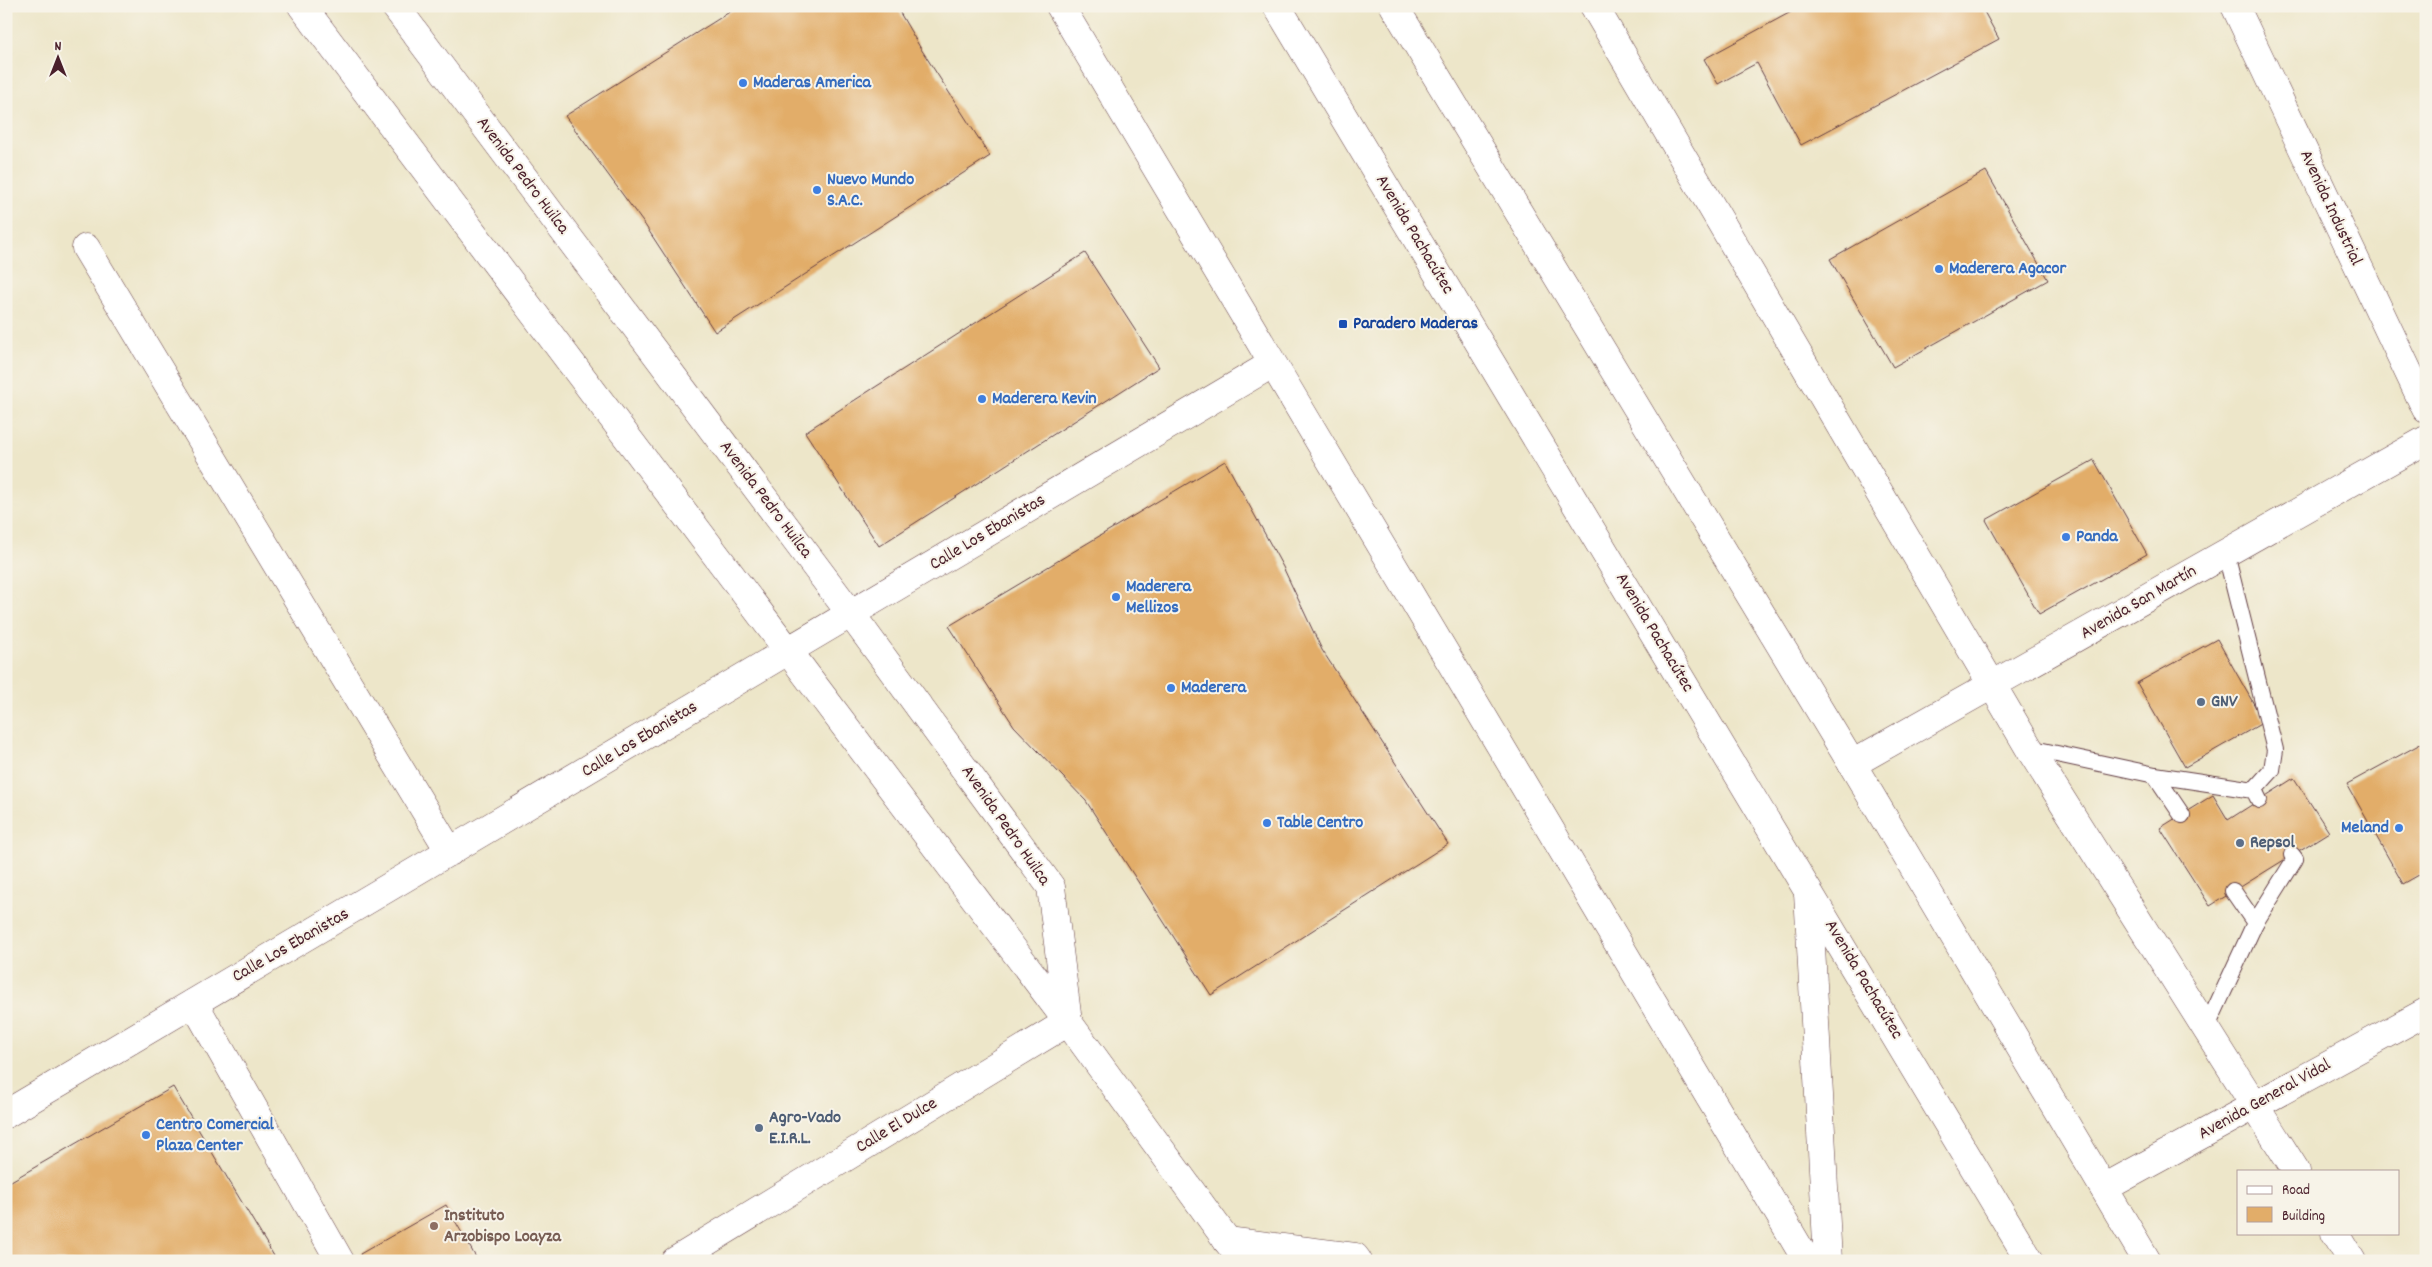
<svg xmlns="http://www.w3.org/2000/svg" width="2432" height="1267" font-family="Dekko,sans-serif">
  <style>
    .building { fill: #e2ad69 }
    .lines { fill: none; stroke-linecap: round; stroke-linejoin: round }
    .lane-casing { stroke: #623d43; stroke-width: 18 }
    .street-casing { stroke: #623d43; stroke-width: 29 }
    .primary-casing { stroke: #623d43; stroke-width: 29 }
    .lane { stroke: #fff; stroke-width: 16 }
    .street { stroke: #fff; stroke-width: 28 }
    .primary { stroke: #fff; stroke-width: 28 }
    .shop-dot { fill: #3f7fe0; stroke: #f7f3e8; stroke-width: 2 }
    .transit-dot { fill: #1a4fb4; stroke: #f7f3e8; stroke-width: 2 }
    .service-dot { fill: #5c6f8a; stroke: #f7f3e8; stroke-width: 2 }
    .education-dot { fill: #8d6e63; stroke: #f7f3e8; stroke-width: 2 }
    .labels { text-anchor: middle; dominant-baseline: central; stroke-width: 4; stroke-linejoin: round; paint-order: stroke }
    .shop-label { font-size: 18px; font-weight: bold; fill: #366cbe; stroke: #f7f3e8; text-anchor: start }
    .street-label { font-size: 18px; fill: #4a1f2b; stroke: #f7f3e8 }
    .transit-label { font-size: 18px; font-weight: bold; fill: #164399; stroke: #f7f3e8; text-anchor: start }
    .service-label { font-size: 18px; font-weight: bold; fill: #4e5e75; stroke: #f7f3e8; text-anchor: start }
    .education-label { font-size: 18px; font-weight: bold; fill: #785e54; stroke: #f7f3e8; text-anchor: start }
  </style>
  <rect width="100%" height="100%" fill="#f7f3e8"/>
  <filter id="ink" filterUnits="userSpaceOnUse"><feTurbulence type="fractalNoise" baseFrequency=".02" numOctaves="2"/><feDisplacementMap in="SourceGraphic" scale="10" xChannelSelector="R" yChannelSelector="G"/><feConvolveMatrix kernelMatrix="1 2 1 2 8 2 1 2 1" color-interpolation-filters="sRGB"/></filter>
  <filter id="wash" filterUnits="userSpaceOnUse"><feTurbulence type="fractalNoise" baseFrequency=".0096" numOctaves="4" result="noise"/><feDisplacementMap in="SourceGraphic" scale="20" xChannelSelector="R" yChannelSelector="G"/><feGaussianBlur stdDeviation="1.12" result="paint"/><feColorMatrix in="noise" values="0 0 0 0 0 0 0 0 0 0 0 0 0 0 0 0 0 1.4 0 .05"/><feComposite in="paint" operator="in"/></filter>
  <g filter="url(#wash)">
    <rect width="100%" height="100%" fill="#ede6c9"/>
    <g id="blocks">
      <g class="building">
        <polygon points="739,6 896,6 921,49 990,156 715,332 645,225 565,116"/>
        <polygon points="1802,6 1981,6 1999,39 1801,145 1757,63 1718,84 1704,59"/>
        <polygon points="1986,171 2048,280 1893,367 1830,259"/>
        <polygon points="1085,253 1159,367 879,546 805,432"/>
        <polygon points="2094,460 2147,554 2039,614 1986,520"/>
        <polygon points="1225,461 1283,567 1322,650 1448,844 1211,995 1086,801 1014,726 949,626"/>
        <polygon points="2217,639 2264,722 2185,767 2137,683"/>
        <polygon points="2426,741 2426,871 2403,884 2347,784"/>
        <polygon points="2294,778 2329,832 2210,906 2160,828 2213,795 2228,820"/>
        <polygon points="173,1087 277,1261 6,1261 6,1184"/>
        <polygon points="446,1205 478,1261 364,1261 360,1254"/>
      </g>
    </g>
  </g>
  <g filter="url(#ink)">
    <use href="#blocks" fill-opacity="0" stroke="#623d43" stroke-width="1"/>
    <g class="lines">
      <defs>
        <g id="lane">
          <polyline points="2226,554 2275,750 2272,770 2254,790"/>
          <polyline points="2029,748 2155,775 2182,815"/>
          <polyline points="2155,775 2254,790 2259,800"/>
          <polyline points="2255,923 2295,859 2292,855"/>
          <polyline points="2206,1029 2255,923 2233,891"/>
        </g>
        <g id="street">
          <polyline points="302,6 1068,1022 1242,1261"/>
          <polyline points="395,6 851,614 1051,887 1068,1022 675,1261"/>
          <polyline points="1060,6 1807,1261"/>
          <polyline points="1594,6 2029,748 2296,1171"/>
          <polyline points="2235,6 2426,409"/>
          <polyline points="86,248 450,852"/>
          <polyline points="1852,764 2426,440"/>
          <polyline points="194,1003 340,1261"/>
          <polyline points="6,1114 1272,364"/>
          <polyline points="2104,1188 2426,1012"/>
          <polyline points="2335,1233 2352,1261"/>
          <polyline points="1227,1241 1355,1257 1358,1261"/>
        </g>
        <g id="primary">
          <polyline points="1277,6 2030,1261"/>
          <polyline points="1394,6 1852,764 2147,1261"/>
          <polyline points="1808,892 1828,1261"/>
        </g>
      </defs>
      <use href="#lane" class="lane-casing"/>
      <use href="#street" class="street-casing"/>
      <use href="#primary" class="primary-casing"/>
      <use href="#lane" class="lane"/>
      <use href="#street" class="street"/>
      <use href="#primary" class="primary"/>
    </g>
  </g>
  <g class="shop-dot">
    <circle cx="743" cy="83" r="5"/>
    <circle cx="817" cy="190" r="5"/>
    <circle cx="1939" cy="269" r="5"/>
    <circle cx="982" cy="399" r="5"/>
    <circle cx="2066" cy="537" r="5"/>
    <circle cx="1116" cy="597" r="5"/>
    <circle cx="1171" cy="688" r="5"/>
    <circle cx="1267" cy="823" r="5"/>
    <circle cx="2399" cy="828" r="5"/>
    <circle cx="146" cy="1135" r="5"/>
  </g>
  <rect class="transit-dot" x="1338" y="319" width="10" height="10" rx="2.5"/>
  <g class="service-dot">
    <circle cx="2201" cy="702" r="5"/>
    <circle cx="2240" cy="843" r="5"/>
    <circle cx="759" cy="1128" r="5"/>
  </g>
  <circle class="education-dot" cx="434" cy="1226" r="5"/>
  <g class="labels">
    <g class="shop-label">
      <text x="753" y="83">Maderas America</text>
      <text x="827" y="180">Nuevo Mundo<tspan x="827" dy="21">S.A.C.</tspan></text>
      <text x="1949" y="269">Maderera Agacor</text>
      <text x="992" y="399">Maderera Kevin</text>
      <text x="2076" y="537">Panda</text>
      <text x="1126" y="587">Maderera<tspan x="1126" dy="21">Mellizos</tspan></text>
      <text x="1181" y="688">Maderera</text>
      <text x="1277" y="823">Table Centro</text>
      <text x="2389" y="828" text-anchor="end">Meland</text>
      <text x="156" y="1125">Centro Comercial<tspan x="156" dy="21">Plaza Center</tspan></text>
    </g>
    <g class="street-label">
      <text transform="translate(522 176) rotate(53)">Avenida Pedro Huilca</text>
      <text transform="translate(2330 208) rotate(65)">Avenida Industrial</text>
      <text transform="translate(1414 235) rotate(59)">Avenida Pachacútec</text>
      <text transform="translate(765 500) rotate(53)">Avenida Pedro Huilca</text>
      <text transform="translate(988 533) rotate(-31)">Calle Los Ebanistas</text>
      <text transform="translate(2139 603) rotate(-30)">Avenida San Martín</text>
      <text transform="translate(1654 633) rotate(59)">Avenida Pachacútec</text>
      <text transform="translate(640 740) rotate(-31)">Calle Los Ebanistas</text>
      <text transform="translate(1005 826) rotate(55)">Avenida Pedro Huilca</text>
      <text transform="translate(291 946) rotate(-30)">Calle Los Ebanistas</text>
      <text transform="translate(1863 980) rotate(59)">Avenida Pachacútec</text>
      <text transform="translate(2265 1100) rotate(-29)">Avenida General Vidal</text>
      <text transform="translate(897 1126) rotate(-31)">Calle El Dulce</text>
    </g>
    <g class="transit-label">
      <text x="1353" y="324">Paradero Maderas</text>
    </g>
    <g class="service-label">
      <text x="2211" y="702">GNV</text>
      <text x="2250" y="843">Repsol</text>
      <text x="769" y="1118">Agro-Vado<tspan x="769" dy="21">E.I.R.L.</tspan></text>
    </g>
    <g class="education-label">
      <text x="444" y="1216">Instituto<tspan x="444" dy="21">Arzobispo Loayza</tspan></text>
    </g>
  </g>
  <rect width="2432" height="1267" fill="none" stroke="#f7f3e8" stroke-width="25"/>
  <rect x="2237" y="1170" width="162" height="65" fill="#f7f3e8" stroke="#b29e9c"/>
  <rect x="2247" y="1186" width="25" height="8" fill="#ffffff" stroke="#b29e9c"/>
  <text x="2282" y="1194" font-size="15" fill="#4a1f2b">Road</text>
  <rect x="2247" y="1207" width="25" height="15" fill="#e2ad69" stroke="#b29e9c"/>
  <text x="2282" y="1220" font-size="15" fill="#4a1f2b">Building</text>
  <g transform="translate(58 58)" stroke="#f7f3e8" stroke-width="4" paint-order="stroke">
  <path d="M0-4L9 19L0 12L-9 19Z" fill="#4a1f2b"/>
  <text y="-8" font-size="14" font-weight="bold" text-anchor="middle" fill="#4a1f2b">N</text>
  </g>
</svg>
